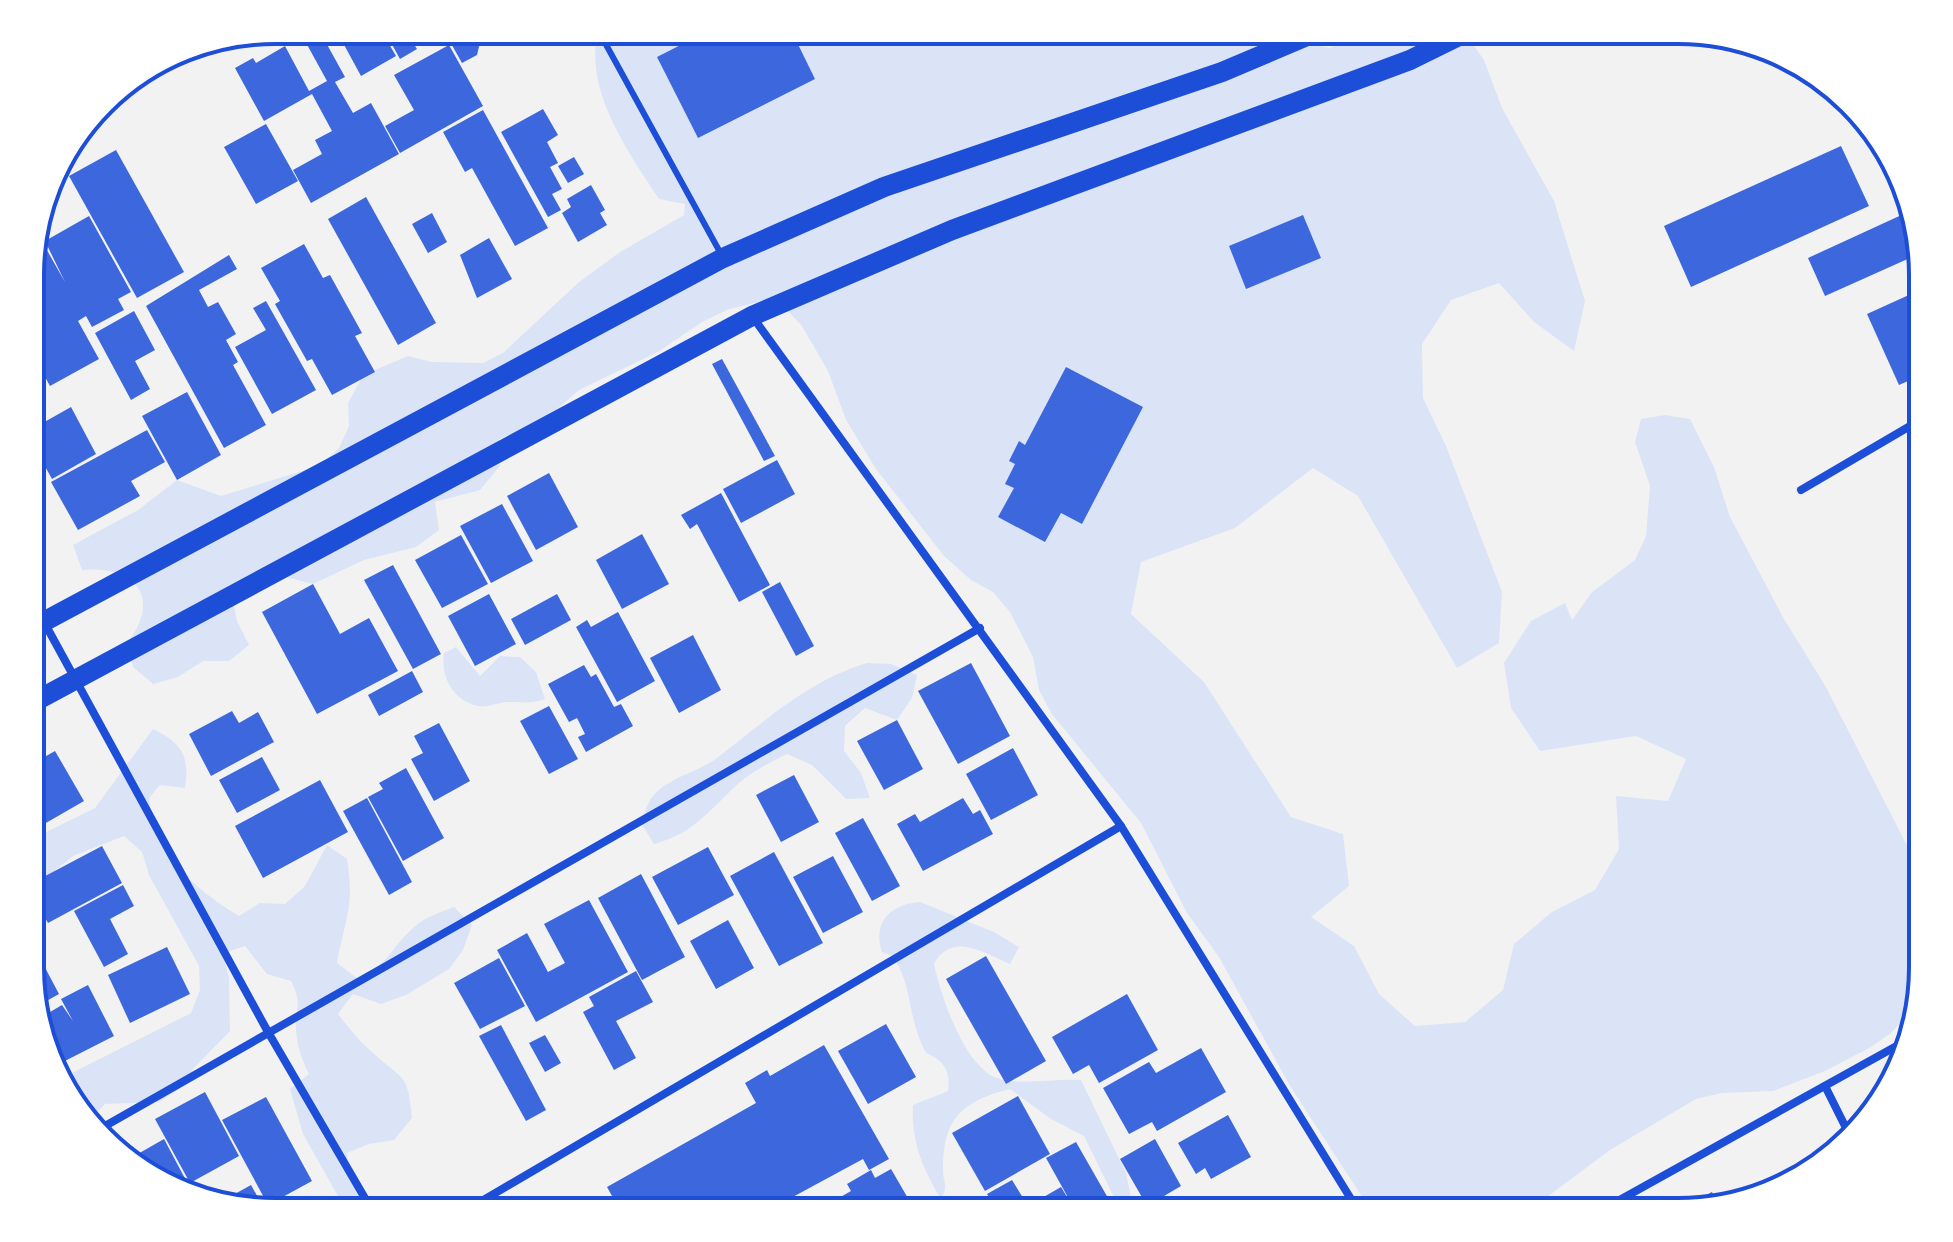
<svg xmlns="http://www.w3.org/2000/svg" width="1953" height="1242" font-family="'Space Grotesk',sans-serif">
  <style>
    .green { fill: #dbe4f7 }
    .building { fill: #3d67dc }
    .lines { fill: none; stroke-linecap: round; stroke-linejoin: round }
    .service { stroke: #1d4ed8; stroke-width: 6 }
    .minor { stroke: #1d4ed8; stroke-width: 8 }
    .primary { stroke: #1d4ed8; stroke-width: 20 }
    .rim { fill: none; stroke: #1d4ed8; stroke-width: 4 }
  </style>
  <rect width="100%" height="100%" fill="#f2f2f2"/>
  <g class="green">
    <path d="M598,30H1262L1329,48L1376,30H1463L1484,60L1502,108L1554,201L1585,301L1574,351L1534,322L1499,283L1451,300L1422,344L1423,398L1446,446L1502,592L1499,643L1457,668L1358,496L1313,468L1235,528L1141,562L1131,614L1204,682L1291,817L1343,834L1349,886L1311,917L1354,946L1379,994L1415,1026L1465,1022L1503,990L1514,944L1552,912L1595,890L1619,849L1616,796L1668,801L1686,759L1636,736L1540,751L1511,708L1504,663L1531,621L1565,603L1572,620L1592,592L1635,560L1646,536L1650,486L1635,442L1641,419L1665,415L1690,419L1714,467L1730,517L1784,619L1826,687L1921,873L1922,983L1913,1010L1891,1033L1871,1047L1825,1071L1773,1091L1722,1093L1696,1099L1610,1150L1527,1212H1456L1437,1208V1212H1372L1290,1086L1219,957L1187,913L1141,823L1052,714L1039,690L1033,657L1010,612L993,592L971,580L944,556L876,469L846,420L828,371L802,326L780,303H755L729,309L702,322L658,352L579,390L545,420L499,439L500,466L480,490L435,502L439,530L416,547L364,560L313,584L274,574L232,596L237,621L249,645L229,661H203L178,677L153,684L133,667L128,642C162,597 135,565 82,570L73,545L138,510L177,480L221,496L321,465L339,448L349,426L348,403L363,375L408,356L432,362L483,363L503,353L579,282L620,252L684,215L685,204L659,199C628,152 583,89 598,30Z"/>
    <path d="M456,647L480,676L500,656L520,657L536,672L545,699C531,704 522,702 508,702C498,702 488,708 478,706C453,701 440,676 444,653Z"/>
    <path d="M867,663L891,664L917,675L912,698L897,720L865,708L845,726L844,751L861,773L870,798L846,799L812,765L787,754C771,762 753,771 739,783C709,810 695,833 654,844L641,823C644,816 646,807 650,800C664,778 697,773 717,758C764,722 809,680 867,663Z"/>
    <path d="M153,729C182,743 190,756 185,788L160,785L149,798C156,855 193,888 239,916L260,903L285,904L305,886L327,845L347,859C355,907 345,918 337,963L358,979C390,964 390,948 414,927C426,917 440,912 454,907L472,925L463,950L449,969L406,995L381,1004L353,994L338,1014C349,1028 359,1041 372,1052C403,1081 408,1071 412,1118L394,1140L369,1144L347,1153L351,1179L369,1212H347L303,1134L290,1089L309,1074C302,1060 297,1047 296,1030C295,1007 303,1005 291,981L267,974L245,946L223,953L229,977L230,1031L194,1068L179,1089L159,1102L105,1104L89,1121L71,1103L62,1078L191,1013L200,990L199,966L149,875L142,852L124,836L73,856L51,874L32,884V839L95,808Z"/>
    <path d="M920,902L994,932L1019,947L1010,964C986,954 952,930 934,964C941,996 965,1070 1000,1079C1027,1085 1053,1078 1081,1080L1126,1173L1134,1212H1108L1113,1195L1084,1136L1051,1119L1010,1089C963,1101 943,1117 943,1169C943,1183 949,1185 941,1199C922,1168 911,1140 913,1105L948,1091C951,1072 944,1060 926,1053C907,1018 913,986 893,956L882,952C872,923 890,904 920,902Z"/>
  </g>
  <g class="building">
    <polygon points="299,30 319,30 345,77 335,82 353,113 371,103 399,154 311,203 293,170 322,154 315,140 332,131 312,94 264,121 235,68 253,58 256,63 285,46 309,91 327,81"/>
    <polygon points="336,30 381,30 396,56 361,76"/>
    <polygon points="384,30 483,30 477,55 462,63 444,31 428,40 425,33 412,41 417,49 400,59"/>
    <polygon points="710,30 791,30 815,79 698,138 657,57"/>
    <polygon points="449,45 483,106 400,153 385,126 414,110 394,75"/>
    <polygon points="543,109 558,135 547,142 558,163 550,167 562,189 552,194 561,210 548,217 501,132"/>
    <polygon points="483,110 548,228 515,246 472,168 465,172 443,132"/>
    <polygon points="266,124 298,181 256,204 224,147"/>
    <polygon points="1841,146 1869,206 1691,287 1664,226"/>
    <polygon points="116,150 184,272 137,298 69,176"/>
    <polygon points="574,157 584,174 568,183 558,166"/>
    <polygon points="591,185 605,210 600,213 607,225 578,242 562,213 571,207 567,199"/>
    <polygon points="366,197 436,323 398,345 328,219"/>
    <polygon points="1908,212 1921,253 1825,296 1808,258"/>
    <polygon points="432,213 447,242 428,253 412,224"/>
    <polygon points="1303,215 1321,258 1246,289 1229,246"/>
    <polygon points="89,216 131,292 118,299 124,310 92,327 86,316 78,321 99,359 50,386 32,353 32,243 40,238 65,282 45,241"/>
    <polygon points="489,238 512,279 477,298 460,255"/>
    <polygon points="304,244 323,278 330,275 362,333 355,336 375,372 332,395 312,359 307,361 275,304 280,301 261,268"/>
    <polygon points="229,255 237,269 199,290 208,307 218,302 236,334 226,340 238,362 233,365 266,425 224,448 146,306"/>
    <polygon points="1922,289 1922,375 1899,385 1867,314"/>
    <polygon points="266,301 316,390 272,414 235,347 266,330 253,308"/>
    <polygon points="134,311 155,350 135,361 150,389 131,400 95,333"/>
    <polygon points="722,359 775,456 764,461 712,364"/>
    <polygon points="1066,367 1143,407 1082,524 1061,513 1045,542 998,517 1014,488 1005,484 1015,464 1009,461 1019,441 1025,445"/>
    <polygon points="187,392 221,455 177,480 142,416"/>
    <polygon points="71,407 96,454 52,479 32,443 32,429"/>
    <polygon points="147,430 165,462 131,481 140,496 78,530 51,482"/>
    <polygon points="777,460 795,494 741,523 723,489"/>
    <polygon points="549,473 578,527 536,550 507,496"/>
    <polygon points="721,493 770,585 739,602 697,524 690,529 681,515"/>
    <polygon points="502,504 533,561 491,583 460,526"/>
    <polygon points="642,534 669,584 622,609 596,560"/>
    <polygon points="461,535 488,584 442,608 415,560"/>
    <polygon points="393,565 441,654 413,669 364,580"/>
    <polygon points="780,582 814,646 796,656 762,592"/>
    <polygon points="313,584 340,634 369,618 398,671 317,714 262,612"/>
    <polygon points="489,594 516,644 475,666 448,616"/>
    <polygon points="557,594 571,620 525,645 511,619"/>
    <polygon points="618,612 655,681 617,702 576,627 587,620 591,627"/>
    <polygon points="693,635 721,690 679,713 650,658"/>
    <polygon points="971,663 1010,736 958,764 918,691"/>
    <polygon points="584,665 591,677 596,674 614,707 621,704 633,726 586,752 578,737 585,734 577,718 569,722 548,684"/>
    <polygon points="412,671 423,692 379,716 368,695"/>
    <polygon points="549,706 578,759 549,774 520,721"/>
    <polygon points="232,711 239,723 258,712 274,742 211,776 189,734"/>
    <polygon points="897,720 923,769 884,790 857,741"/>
    <polygon points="439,723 470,781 434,801 411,759 423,753 414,736"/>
    <polygon points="1013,748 1038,795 991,820 966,774"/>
    <polygon points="55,751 84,801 32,831 32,764"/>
    <polygon points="262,757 280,790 237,813 219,780"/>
    <polygon points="406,768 444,838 403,861 368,797 383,789 379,783"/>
    <polygon points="794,775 819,822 781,842 756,795"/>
    <polygon points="320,780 348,832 263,878 235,826"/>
    <polygon points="367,798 412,882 389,895 343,811"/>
    <polygon points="963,798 973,814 980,810 993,834 923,871 897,824 915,814 920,822"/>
    <polygon points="863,818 900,886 872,901 835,833"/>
    <polygon points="102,846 122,883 48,923 36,902 32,904 32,883"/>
    <polygon points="708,847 734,895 678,925 652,877"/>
    <polygon points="774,852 823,943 779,966 730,876"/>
    <polygon points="833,856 863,912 823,933 793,877"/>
    <polygon points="641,874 685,957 642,980 598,898"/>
    <polygon points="123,885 134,906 110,919 128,954 104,967 74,911"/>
    <polygon points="589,900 628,972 536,1022 497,950 527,933 548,972 565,963 544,924"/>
    <polygon points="728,920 754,968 716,989 690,941"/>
    <polygon points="32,943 59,994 41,1004 33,994 45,1015 62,1005 73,1021 61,999 88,985 114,1036 57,1065 32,999"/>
    <polygon points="167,947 190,994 130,1023 108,975"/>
    <polygon points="986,956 1046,1061 1006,1084 946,979"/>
    <polygon points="499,958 525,1006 480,1029 454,983"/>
    <polygon points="636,971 653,1002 616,1021 636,1058 614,1070 583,1012 594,1006 589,997"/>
    <polygon points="1127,994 1158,1050 1099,1083 1089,1065 1073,1074 1052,1037"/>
    <polygon points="886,1024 916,1077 868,1104 838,1051"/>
    <polygon points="501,1025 546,1110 526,1121 479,1036"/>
    <polygon points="545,1035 561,1063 545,1072 529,1043"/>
    <polygon points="824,1045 889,1159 869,1170 863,1159 765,1212 621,1212 607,1187 756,1103 745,1083 767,1070 770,1076"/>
    <polygon points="1201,1048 1226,1092 1157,1131 1152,1122 1129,1134 1103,1088 1149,1062 1156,1073"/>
    <polygon points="205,1092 239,1156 190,1183 155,1119"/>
    <polygon points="1018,1096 1050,1154 985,1191 952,1133"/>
    <polygon points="266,1097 312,1181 268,1205 222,1120"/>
    <polygon points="1228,1115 1251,1157 1211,1179 1205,1168 1196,1174 1178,1143"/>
    <polygon points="164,1139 189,1186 196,1183 203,1197 197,1199 147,1175 136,1155"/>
    <polygon points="1155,1139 1181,1186 1147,1206 1120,1159"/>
    <polygon points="1076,1142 1116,1212 998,1212 987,1194 1012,1180 1028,1206 1061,1187 1075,1210 1046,1158"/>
    <polygon points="891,1169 916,1212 844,1212 837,1199 851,1191 847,1184 871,1170 875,1178"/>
    <polygon points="251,1185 265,1210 226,1204 224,1200"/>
    <polygon points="1712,1192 1718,1204 1694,1211 1672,1212"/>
    <polygon points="288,1198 296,1212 273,1212 271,1207"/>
  </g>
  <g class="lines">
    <polyline class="service" points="598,30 721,254"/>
    <g class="minor">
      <polyline points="752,316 1121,826 1359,1212"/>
      <polyline points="1801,490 1922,419"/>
      <polyline points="32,600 268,1032 373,1212"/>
      <polyline points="1825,1086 1849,1134"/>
      <polyline points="98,1130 980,628"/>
      <polyline points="463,1212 1121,826"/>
      <polyline points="1598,1212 1902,1043"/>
    </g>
    <g class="primary">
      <polyline points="32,628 723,258 884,187 1222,72 1321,30"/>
      <polyline points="32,703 752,316 952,230 1410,60 1471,30"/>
    </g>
  </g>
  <path d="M0 0H1953V1242H0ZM275 44H1678A231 231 0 0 1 1909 275V967A231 231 0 0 1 1678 1198H275A231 231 0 0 1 44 967V275A231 231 0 0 1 275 44Z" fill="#fff" fill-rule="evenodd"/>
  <path class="rim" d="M275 44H1678A231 231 0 0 1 1909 275V967A231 231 0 0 1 1678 1198H275A231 231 0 0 1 44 967V275A231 231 0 0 1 275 44Z"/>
</svg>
